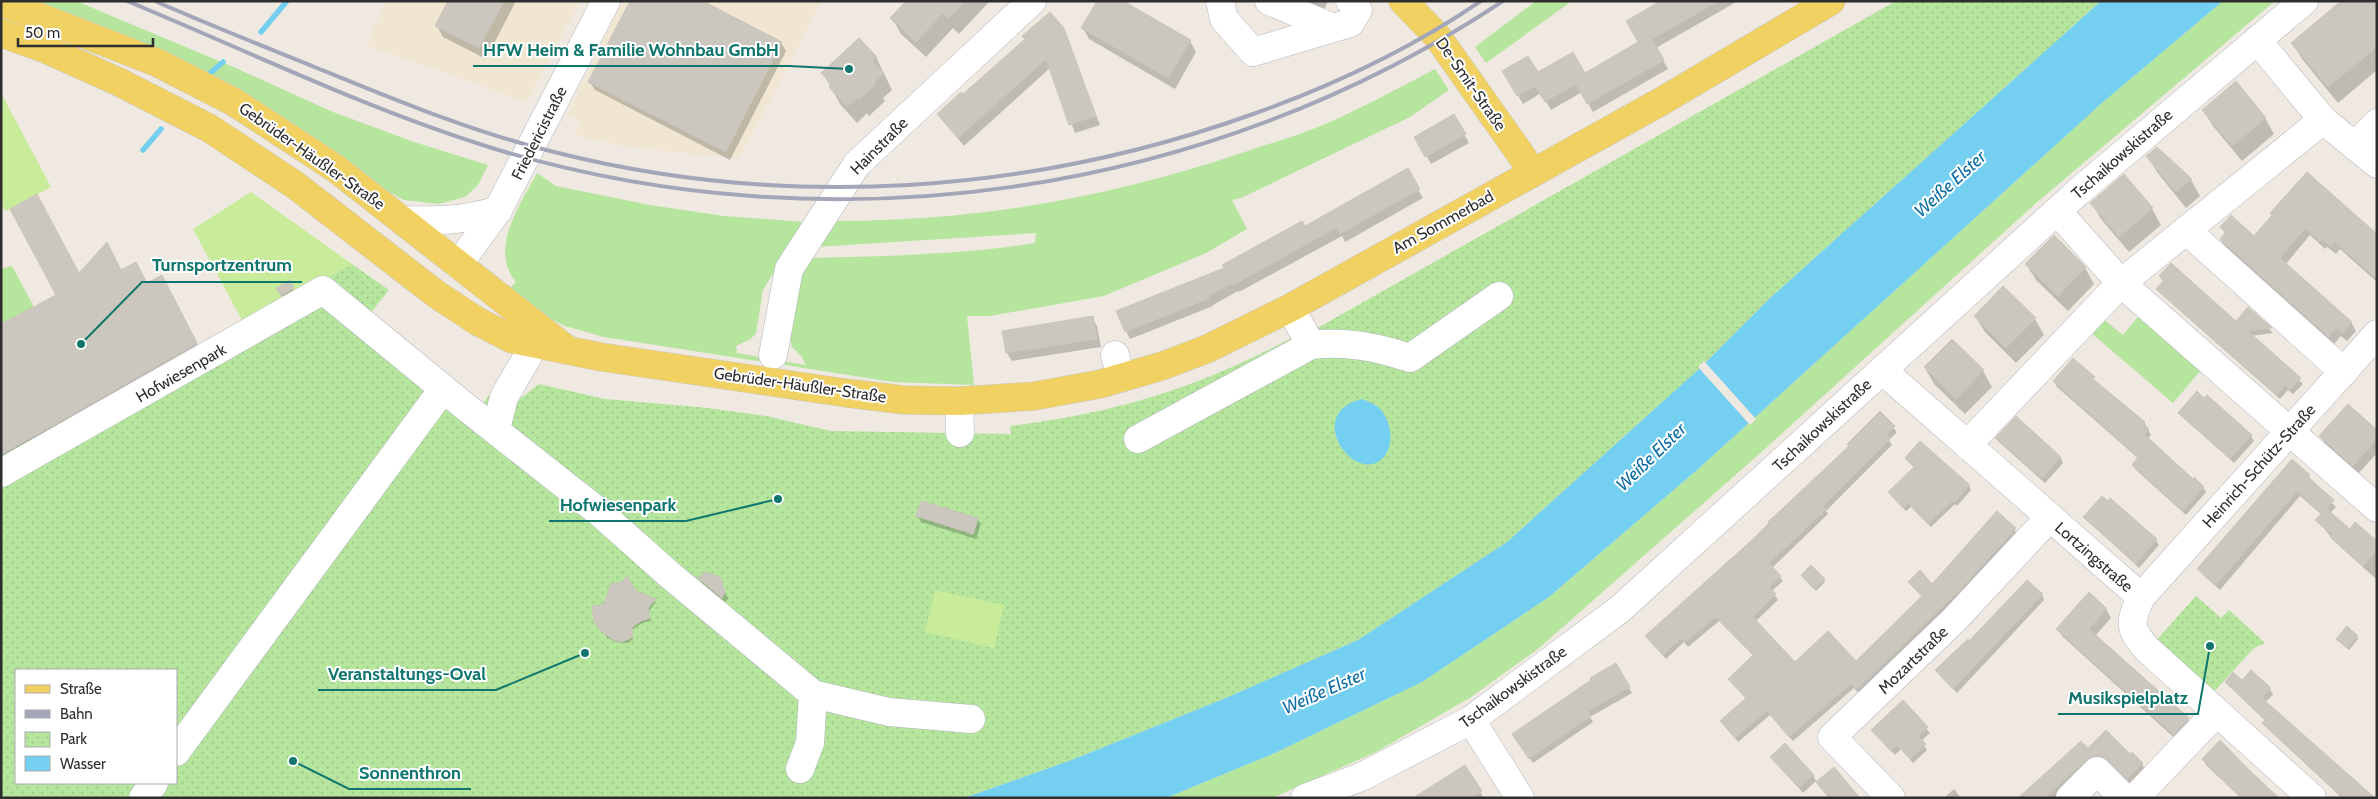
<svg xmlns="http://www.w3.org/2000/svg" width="2378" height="799" font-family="Cabin,sans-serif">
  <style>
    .education { fill: #f0e6d1 }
    .grass { fill: #b6e59e }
    .park { fill: url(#park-dots); fill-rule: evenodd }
    .pitch { fill: #c9ec9a }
    .water { fill: #75cff0 }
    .pier { fill: #efe9e1 }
    .shadow { fill: #0003 }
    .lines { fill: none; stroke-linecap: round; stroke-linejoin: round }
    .stream { stroke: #75cff0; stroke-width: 5.5 }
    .building { fill: #cbc7bf; stroke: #cbc5ba }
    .minor-casing { stroke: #b4b7c1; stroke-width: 29 }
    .major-casing { stroke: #c9c9c9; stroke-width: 29 }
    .minor { stroke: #fff; stroke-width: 28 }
    .major { stroke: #f2d163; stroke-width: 28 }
    .rail { stroke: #a3a6b8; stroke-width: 4 }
    .labels { text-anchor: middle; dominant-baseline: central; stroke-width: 4; stroke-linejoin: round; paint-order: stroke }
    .street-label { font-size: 16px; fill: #2e2e2e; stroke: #fff }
    .water-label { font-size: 18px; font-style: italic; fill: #0d6fa3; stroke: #fff }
    .leader { fill: none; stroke: #0f766e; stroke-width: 2 }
    .callout-dot { fill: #0f766e; stroke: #fff; stroke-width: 2 }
    .callout-label { font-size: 18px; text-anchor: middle; font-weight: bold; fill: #0f766e; stroke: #fff; stroke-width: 4; stroke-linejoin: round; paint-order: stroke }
  </style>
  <defs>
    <pattern id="park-dots" width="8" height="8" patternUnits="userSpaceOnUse" patternTransform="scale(1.25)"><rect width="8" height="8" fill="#b6e59e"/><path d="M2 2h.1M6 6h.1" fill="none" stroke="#9dc588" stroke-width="1.8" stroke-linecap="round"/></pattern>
  </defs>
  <rect width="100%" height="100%" fill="#efe9e1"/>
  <g class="education">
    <polygon points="387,1 580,1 527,102 366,45"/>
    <polygon points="623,1 822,1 739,159 628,147 575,136 581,122 567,115"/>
  </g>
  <g class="grass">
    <polygon points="28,1 76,1 231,66 333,112 414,142 488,165 478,185 465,197 438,204 404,200 369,181 287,120 234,88"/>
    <polygon points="1536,1 1572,1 1486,63 1475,47"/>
    <polygon points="2223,1 2275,1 2035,204 1757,456 1538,649 1471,697 1376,752 1272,798 1166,798 1275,753 1422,682 1549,597 1697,470 2102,103"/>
    <path d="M1435,69L1449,90L1410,117L1241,198L1232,200L1247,229L1206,253L1104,296L990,316H967L974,385L893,382L604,337L565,326L545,316L508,290L516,282C488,248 521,204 537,173L556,186L650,205L724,216L804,222L763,290L756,333L751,339L736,346L737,353L806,365L802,357L792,347L789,335L796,287L810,258C885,256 961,255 1035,243L1036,233L815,247L829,221C974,222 1107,198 1245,152C1267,144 1291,138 1313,129C1355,112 1395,90 1435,69Z"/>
    <polygon points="12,266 34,307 1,324 1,269"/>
    <polygon points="2143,311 2202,369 2173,403 2089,331 2102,318 2123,335"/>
  </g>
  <g class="park">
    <path d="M1896,1H2101L1769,299L1699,369L1507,542L1358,640L1221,700L1069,761L964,798H1V455L352,264L389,290L366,319L478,410L497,385L517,401L539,384L605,399L708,408L766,416L831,431L1011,434L1010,426C1117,413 1201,387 1295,336L1298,339ZM16,670H176V783H16Z"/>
    <polygon points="2196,596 2221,618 2229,610 2265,643 2254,648 2209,697 2162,649 2161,642 2154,643"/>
  </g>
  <g class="pitch">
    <polygon points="1,93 51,187 6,211 1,203"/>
    <polygon points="251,192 352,264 244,324 193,229"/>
    <polygon points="935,590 1004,605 994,648 925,632"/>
  </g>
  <g class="water">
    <polygon points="2101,1 2223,1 2102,103 1697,470 1549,597 1422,682 1275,753 1166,798 964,798 1069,761 1221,700 1358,640 1507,542 1699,369 1769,299"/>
    <path d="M1362,399C1367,401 1375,404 1379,408C1391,419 1395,444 1384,457C1356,488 1302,413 1362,399Z"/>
  </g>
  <polygon class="pier" points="1704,361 1756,419 1750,425 1698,367"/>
  <g class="shadow">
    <polygon points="449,1 516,1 486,59 443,37 437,26"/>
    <polygon points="908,1 990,1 959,34 953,28 926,57 901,34 892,18"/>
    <polygon points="1296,1 1328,1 1323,12"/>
    <polygon points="1663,1 1738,1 1656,48 1668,69 1593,112 1582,92 1551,110 1541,93 1523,104 1504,71 1584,74 1640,42"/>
    <polygon points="2377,1 2377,70 2338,103 2302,59 2293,43"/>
    <polygon points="1083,28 1190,41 1196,52 1175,89 1089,39"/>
    <polygon points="1063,29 1100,125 1075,133 1050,68 964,146 938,114"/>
    <polygon points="781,43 786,51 730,160 595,90 590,82"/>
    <polygon points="876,57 892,90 883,98 885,101 869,116 867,113 857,123 840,104 823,73"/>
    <polygon points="2203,110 2265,118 2274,134 2242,161 2213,126"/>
    <polygon points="1454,116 1469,143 1431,164 1416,137"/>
    <polygon points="2157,149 2191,180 2200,196 2186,208 2157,172 2148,156"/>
    <polygon points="1407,170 1423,198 1345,242 1342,236 1239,292 1238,291 1213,305 1213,306 1130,339 1126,331 1226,269 1305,228"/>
    <polygon points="2124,176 2152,209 2161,225 2129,252 2101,219 2092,203"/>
    <polygon points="2273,215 2377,236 2377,282 2340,249 2336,254 2327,247 2325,249 2310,235 2285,265 2351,322 2356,331 2347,341 2341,336 2334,344 2226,248 2221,240 2226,235 2221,227 2254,238"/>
    <polygon points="2026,264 2085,268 2094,284 2068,311 2036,280"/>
    <polygon points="121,271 147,285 161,277 199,348 1,461 1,326 58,296 78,275"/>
    <polygon points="2160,276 2236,323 2248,309 2273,333 2251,336 2303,384 2293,394 2288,390 2280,399 2161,294 2158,289 2163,281"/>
    <polygon points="289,282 294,291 283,298 278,288"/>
    <polygon points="1975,316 2035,319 2044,335 2016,363 1985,332"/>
    <polygon points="1092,318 1097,326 1101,347 1012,361 1007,353 1004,332"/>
    <polygon points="2073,360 2097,384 2144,422 2151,435 2148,439 2193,481 2203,487 2206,492 2186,515 2136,470 2133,465 2139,459 2057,387 2054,382"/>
    <polygon points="1925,368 1983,371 1992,387 1965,414 1934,384"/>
    <polygon points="1880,413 1897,432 1889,440 1892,445 1826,511 1828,514 1772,568 1783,581 1772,591 1778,600 1756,621 1795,663 1856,662 1922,597 1909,582 1932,586 1998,513 2018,534 1963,595 1860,694 1854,688 1793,741 1770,715 1738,742 1722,721 1747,700 1729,679 1754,656 1719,621 1688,647 1684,642 1666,659 1646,636 1753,541 1850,447"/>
    <polygon points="2180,413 2251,436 2254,441 2234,463"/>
    <polygon points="2377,431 2377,453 2358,474 2326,445 2321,437"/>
    <polygon points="1997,438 2060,457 2063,463 2045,483 2000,443"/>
    <polygon points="1906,458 1969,486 1971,490 1957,506 1955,504 1931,527 1911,507 1906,511 1889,492 1915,468"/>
    <polygon points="2309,476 2311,482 2336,507 2330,513 2350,530 2377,542 2377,577 2375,578 2335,542 2317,520 2322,515 2300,496 2220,590 2202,574 2199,569"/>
    <polygon points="918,516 977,519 981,524 976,539 921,522"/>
    <polygon points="2085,517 2156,540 2159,545 2139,568"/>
    <polygon points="1803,577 1824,580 1825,582 1816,591"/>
    <polygon points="700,578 719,578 728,599 725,602 703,584"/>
    <polygon points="636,592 656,602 649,611 651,621 642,623 632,630 633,639 628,643 615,642 607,637 597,624 605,605"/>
    <polygon points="2042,595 2044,600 1957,693 1940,674 1969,643"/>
    <polygon points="2106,609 2111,618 2095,636 2188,719 2193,728 2179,742 2063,637 2058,629"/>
    <polygon points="2357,637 2358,639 2349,650 2339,641"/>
    <polygon points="1615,665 1632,693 1590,717 1593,722 1533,763 1517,740"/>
    <polygon points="2226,682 2242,682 2270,689 2273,695 2265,702 2373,798 2342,798 2267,728 2264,723 2266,721"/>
    <polygon points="1903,702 1930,733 1921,741 1927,750 1913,763 1901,749 1895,755 1876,735"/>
    <polygon points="2220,742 2279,798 2241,798 2206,765 2203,760"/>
    <polygon points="2088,750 2130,756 2142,764 2146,771 2132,785 2107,762 2090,767 2056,798 2023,798"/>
    <polygon points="1772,757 1813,775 1816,781 1803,793"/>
    <polygon points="1465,767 1484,798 1416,798"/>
    <polygon points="1954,789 1961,798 1944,798"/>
  </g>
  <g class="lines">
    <g class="stream">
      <polyline points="261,32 287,1"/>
      <polyline points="208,75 223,62"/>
      <polyline points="143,150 161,129"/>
    </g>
  </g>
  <g class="building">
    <polygon points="448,1 504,1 479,48 435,26"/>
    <polygon points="630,1 703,1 782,42 726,152 588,82"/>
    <polygon points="906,1 965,1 949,18 943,13 916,42 890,18"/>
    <polygon points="1097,1 1123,1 1191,40 1168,78 1081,28"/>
    <polygon points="1661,1 1719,1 1652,39 1664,60 1587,104 1576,84 1545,102 1535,86 1517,96 1502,71 1528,56 1538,72 1573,52 1585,73 1638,42 1626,21"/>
    <polygon points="2341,1 2377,1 2377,47 2328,87 2291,43"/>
    <polygon points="1050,12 1064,28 1096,116 1069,125 1046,59 958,138 937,114 961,92 963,94 1025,39 1022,36"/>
    <polygon points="859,38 877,57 872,60 884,73 874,82 876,84 859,100 857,98 847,107 829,87 832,85 821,73"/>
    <polygon points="2236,81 2266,118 2232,146 2202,110"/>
    <polygon points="1454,114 1466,134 1425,157 1414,137"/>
    <polygon points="2157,147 2192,179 2176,192 2146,156"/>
    <polygon points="1408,168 1420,189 1340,234 1336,228 1233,285 1232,283 1209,296 1210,298 1125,332 1116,311 1224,268 1222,265 1302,221 1305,226"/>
    <polygon points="2307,172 2377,234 2377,279 2335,242 2331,247 2322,239 2320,242 2305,228 2280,258 2352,322 2342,333 2336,328 2329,337 2220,239 2226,232 2220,227 2231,215 2254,236 2272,215 2270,213"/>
    <polygon points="2124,174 2153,208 2119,237 2090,203"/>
    <polygon points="37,194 79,273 107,242 121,270 136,262 147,283 162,275 197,343 1,455 1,324 56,295 10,209"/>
    <polygon points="2054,235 2086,267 2058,296 2025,264"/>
    <polygon points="2171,263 2236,321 2248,307 2272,328 2248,331 2301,378 2290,390 2285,385 2277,395 2156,289 2164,280 2159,276"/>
    <polygon points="290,280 294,288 281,296 276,288"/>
    <polygon points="2003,286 2036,318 2006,348 1974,316"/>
    <polygon points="1093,316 1097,339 1006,353 1002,331"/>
    <polygon points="1952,339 1984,370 1956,399 1924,367"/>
    <polygon points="2073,358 2095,377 2093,379 2145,422 2143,424 2149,429 2144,434 2193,479 2194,477 2204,487 2183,511 2132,465 2138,457 2053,381"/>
    <polygon points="2197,391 2204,398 2207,395 2252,435 2230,459 2178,413"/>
    <polygon points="2348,404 2377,430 2377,439 2353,466 2319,436"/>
    <polygon points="1880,411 1895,426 1886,435 1890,439 1823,506 1826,509 1769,563 1781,576 1769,587 1776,594 1753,617 1795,662 1828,631 1856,661 1922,596 1908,582 1920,570 1932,584 1997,511 2016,528 1960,590 1857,689 1851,684 1789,737 1767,711 1735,738 1720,721 1746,698 1728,679 1753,655 1716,617 1685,642 1681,638 1663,655 1645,636 1752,540 1769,523 1768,522 1849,446 1847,444"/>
    <polygon points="2016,416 2061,457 2042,478 1995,438"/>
    <polygon points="1920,441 1970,485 1954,503 1952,501 1928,524 1908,503 1903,508 1888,492 1914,467 1905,458"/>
    <polygon points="2292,459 2310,475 2308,477 2334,500 2327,509 2350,529 2355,522 2377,541 2377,550 2363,566 2330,537 2332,535 2315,520 2321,514 2297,491 2216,585 2197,569"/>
    <polygon points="2102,496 2108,501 2110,498 2157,539 2136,564 2083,517"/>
    <polygon points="921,501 978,518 973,534 916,516"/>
    <polygon points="1811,565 1825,579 1814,589 1801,575"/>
    <polygon points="705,572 720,577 725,592 722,598 698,578"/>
    <polygon points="627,576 636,591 656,599 648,608 650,618 641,621 632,627 633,637 622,642 613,640 599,629 594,621 592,606 604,604 611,584 622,582"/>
    <polygon points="2027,580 2043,594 1953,689 1935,670 1968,639 1969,641"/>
    <polygon points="2089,592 2107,609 2089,629 2189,718 2174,735 2056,629"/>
    <polygon points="2347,626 2358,636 2347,648 2336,639"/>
    <polygon points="1616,663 1630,687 1588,711 1591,716 1529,759 1512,734 1591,680 1590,678"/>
    <polygon points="2251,670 2271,688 2262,698 2375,798 2343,798 2262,723 2265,720 2225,682 2233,672 2242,680"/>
    <polygon points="1903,700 1928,727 1918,736 1926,744 1910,759 1897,745 1891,751 1871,730"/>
    <polygon points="2106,730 2130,754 2132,752 2143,763 2127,779 2102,756 2093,756 2086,760 2045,798 2018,798 2081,741 2088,748"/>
    <polygon points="2220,740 2253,774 2279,798 2241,798 2202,759"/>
    <polygon points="1785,743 1814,775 1799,788 1770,757"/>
    <polygon points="1465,765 1482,791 1472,798 1413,798"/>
    <polygon points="1834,767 1860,798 1829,798 1816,782"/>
  </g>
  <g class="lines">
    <defs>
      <g id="minor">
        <polyline points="1220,1 1224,19 1253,52 1350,23 1358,10 1350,1"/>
        <polyline points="1269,1 1331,27"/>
        <polyline points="2257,40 2323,120"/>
        <polyline points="2355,146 2377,123"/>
        <polyline points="2057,211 2121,283 2377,508"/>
        <path d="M402,220C435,221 466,221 498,210"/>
        <polyline points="2186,230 2344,372"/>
        <polyline points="458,265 498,210 606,1"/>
        <polyline points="1290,308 1311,345"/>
        <polyline points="773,355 789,269 857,164 1032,1"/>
        <polyline points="1115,355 1121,378"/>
        <path d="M1882,370L2141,597C2129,623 2129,628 2147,649L2312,798"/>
        <polyline points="959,401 960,433"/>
        <polyline points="496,429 504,397 535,344"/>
        <path d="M1138,439L1311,345C1346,341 1377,347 1410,358L1499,296"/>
        <polyline points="1967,445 2121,283 2323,120 2377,164"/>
        <polyline points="1,473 323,290 462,404 599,512 671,576 813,694 889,712 971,719"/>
        <polyline points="2141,597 2377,334"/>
        <polyline points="1471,720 1520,798"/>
        <polyline points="176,752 443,389"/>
        <polyline points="800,769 810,743 813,694"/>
        <polyline points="143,798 154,783"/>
        <polyline points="1305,798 1361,777 1471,720 1620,609 2078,192 2304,1"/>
        <polyline points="1891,798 1832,737 1954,620 2049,518"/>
        <polyline points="2070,798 2097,771 2124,798"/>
        <polyline points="2135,798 2216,713"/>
      </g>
      <g id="major">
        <polyline points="1403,1 1437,36 1533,172"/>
        <polyline points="1,2 158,63 234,102 335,168 565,348"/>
        <polyline points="1,33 43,48 119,82 209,128 295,185 436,294 477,321 512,339 601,357 846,393 904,400 959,401 1035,396 1100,384 1162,366 1207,349 1290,308 1662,101 1831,1"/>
      </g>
    </defs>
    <use href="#minor" class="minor-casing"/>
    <use href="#major" class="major-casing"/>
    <use href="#minor" class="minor"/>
    <use href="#major" class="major"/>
    <g class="rail">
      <path d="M127,1C248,51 366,109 492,148C831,251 1208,197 1503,1"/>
      <path d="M155,1C209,25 263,46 317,68C395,100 472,132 554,152C787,211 1032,194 1256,113C1334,85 1412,48 1481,1"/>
    </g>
  </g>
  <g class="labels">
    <g class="street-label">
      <text transform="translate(1471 84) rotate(55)">De-Smit-Straße</text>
      <text transform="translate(539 133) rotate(-63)">Friedericistraße</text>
      <text transform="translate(879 146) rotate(-45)">Hainstraße</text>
      <text transform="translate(2122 154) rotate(-41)">Tschaikowskistraße</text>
      <text transform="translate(312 156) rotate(35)">Gebrüder-Häußler-Straße</text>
      <text transform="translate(1443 222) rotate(-29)">Am Sommerbad</text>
      <text transform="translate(181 373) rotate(-30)">Hofwiesenpark</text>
      <text transform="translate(800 385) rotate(8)">Gebrüder-Häußler-Straße</text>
      <text transform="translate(1822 425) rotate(-43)">Tschaikowskistraße</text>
      <text transform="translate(2259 466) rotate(-48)">Heinrich-Schütz-Straße</text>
      <text transform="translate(2094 557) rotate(41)">Lortzingstraße</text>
      <text transform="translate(1913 660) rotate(-44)">Mozartstraße</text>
      <text transform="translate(1513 687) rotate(-36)">Tschaikowskistraße</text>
    </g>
    <g class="water-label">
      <text transform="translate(1950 184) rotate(-42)">Weiße Elster</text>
      <text transform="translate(1651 457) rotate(-44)">Weiße Elster</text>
      <text transform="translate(1324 691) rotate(-24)">Weiße Elster</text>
    </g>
  </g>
  <path class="leader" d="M849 69L789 66H473M81 344L142 282H302M778 499L686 521H549M585 653L496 690H318M2210 646L2198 714H2058M293 761L349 789H471"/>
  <g class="callout-dot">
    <circle cx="849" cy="69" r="5"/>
    <circle cx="81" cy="344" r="5"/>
    <circle cx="778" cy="499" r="5"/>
    <circle cx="585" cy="653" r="5"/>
    <circle cx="2210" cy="646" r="5"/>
    <circle cx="293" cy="761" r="5"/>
  </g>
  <g class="callout-label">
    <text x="631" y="56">HFW Heim &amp; Familie Wohnbau GmbH</text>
    <text x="222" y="271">Turnsportzentrum</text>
    <text x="618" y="511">Hofwiesenpark</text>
    <text x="407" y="680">Veranstaltungs-Oval</text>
    <text x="2128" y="704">Musikspielplatz</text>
    <text x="410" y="779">Sonnenthron</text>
  </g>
  <rect width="2378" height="799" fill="none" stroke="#2e2e2e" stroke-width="5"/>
  <rect x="15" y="669" width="162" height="115" fill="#ffffff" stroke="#ababab"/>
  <rect x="25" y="685" width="25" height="8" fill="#f2d163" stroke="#ababab"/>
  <text x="60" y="694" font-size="15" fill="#2e2e2e">Straße</text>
  <rect x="25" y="710" width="25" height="8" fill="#a3a6b8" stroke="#ababab"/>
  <text x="60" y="719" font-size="15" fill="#2e2e2e">Bahn</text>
  <rect x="25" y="732" width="25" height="15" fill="url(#park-dots)" stroke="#ababab"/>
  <text x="60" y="744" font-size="15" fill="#2e2e2e">Park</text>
  <rect x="25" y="756" width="25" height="15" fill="#75cff0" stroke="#ababab"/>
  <text x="60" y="769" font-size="15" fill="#2e2e2e">Wasser</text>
  <path d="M18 38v8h135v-8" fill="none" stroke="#2e2e2e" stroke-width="2.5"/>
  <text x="25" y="38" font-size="15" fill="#2e2e2e" stroke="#ffffff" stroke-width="4" paint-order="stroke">50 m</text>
</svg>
